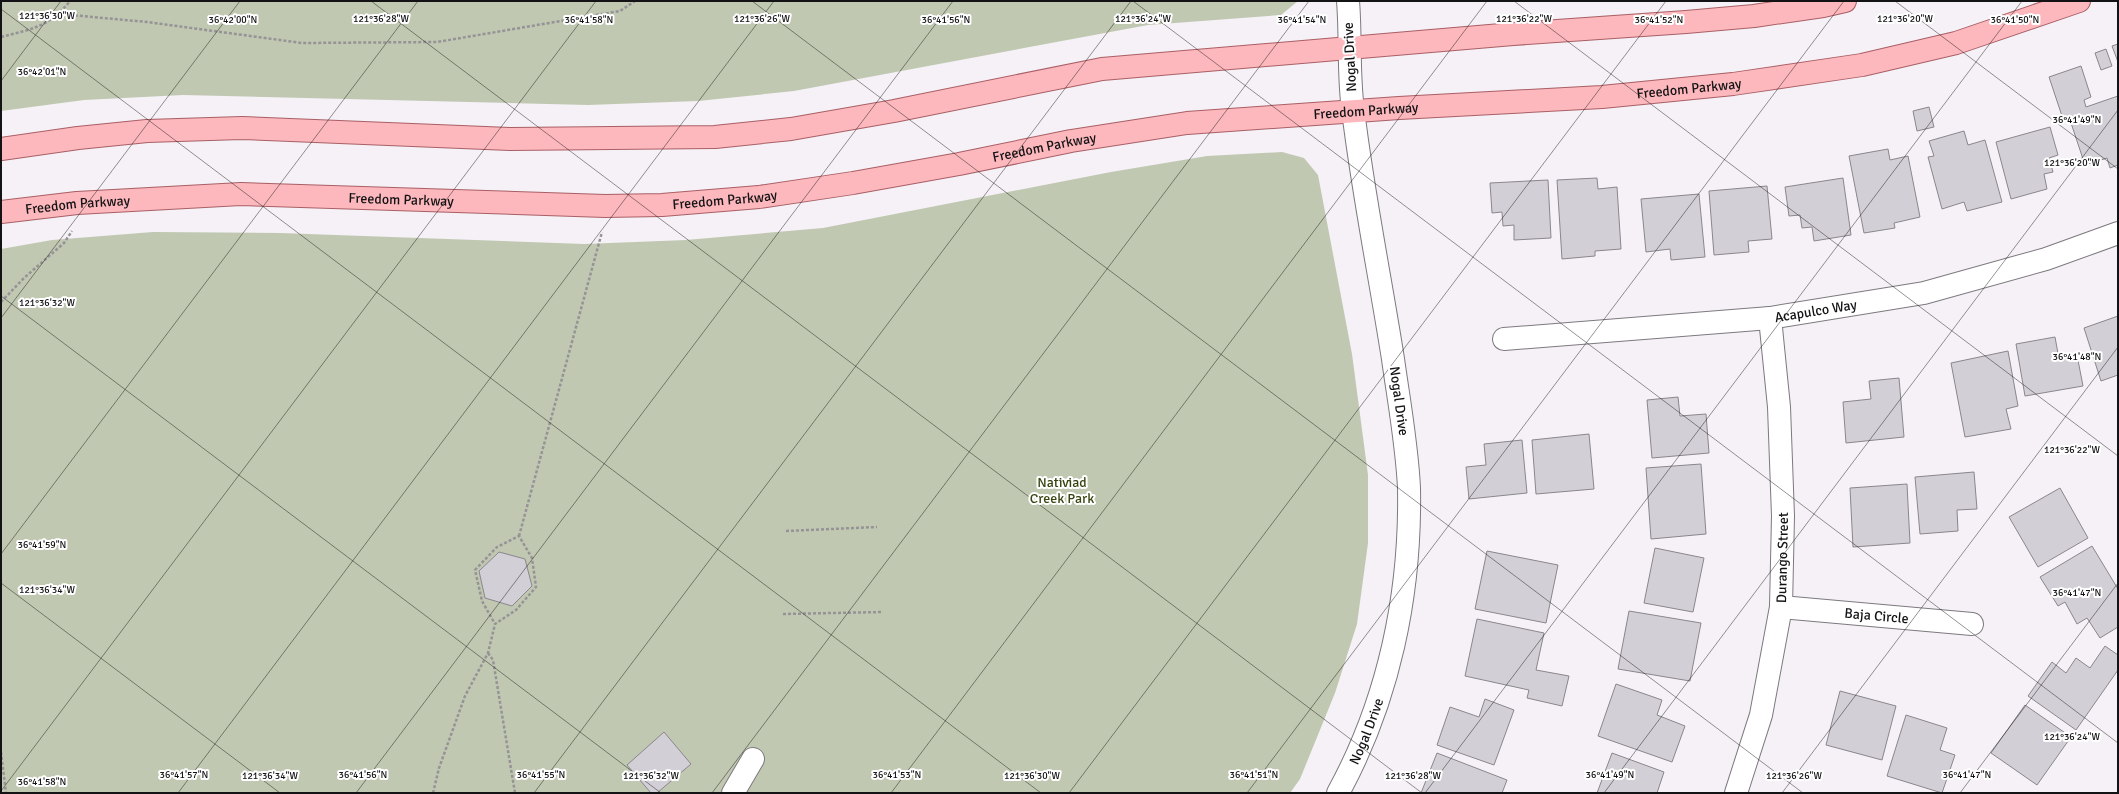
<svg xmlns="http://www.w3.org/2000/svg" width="2119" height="794" font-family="Signika,sans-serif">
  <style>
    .green { fill: #c0c8b1 }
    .building { fill: #d3cfd6; stroke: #8a868c }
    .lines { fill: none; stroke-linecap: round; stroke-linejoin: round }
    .minor-casing { stroke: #7d797f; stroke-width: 24 }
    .major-casing { stroke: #a95f65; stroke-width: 24 }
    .path { stroke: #969397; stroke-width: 2.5; stroke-dasharray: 3 2; stroke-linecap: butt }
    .minor { stroke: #fff; stroke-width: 22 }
    .major { stroke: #fcb8bd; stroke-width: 22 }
    .ticks { fill: none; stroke: #131214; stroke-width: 1; stroke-opacity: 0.45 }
    .labels { text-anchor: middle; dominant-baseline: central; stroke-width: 4; stroke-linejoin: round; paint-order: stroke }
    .street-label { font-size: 14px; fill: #131214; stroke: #fff }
    .park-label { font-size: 14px; fill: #364410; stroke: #fff }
    .ticks-label { font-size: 10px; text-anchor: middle; fill: #131214; stroke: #fff; stroke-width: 4; stroke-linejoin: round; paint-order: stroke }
  </style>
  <rect width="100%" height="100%" fill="#f5f1f7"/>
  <g class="green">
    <polygon points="1,1 1298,1 1281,15 1148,25 794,91 698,101 588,105 183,95 84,100 1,111"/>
    <polygon points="1282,152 1304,158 1318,175 1352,354 1368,475 1368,543 1357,624 1335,693 1300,779 1290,793 1,793 1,249 52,240 153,232 280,233 584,244 686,240 823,228 1111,172 1207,156"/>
  </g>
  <g class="building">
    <polygon points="2118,44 2118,62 2112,46"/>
    <polygon points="2106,49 2112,66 2101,70 2095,53"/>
    <polygon points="2081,66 2091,97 2084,100 2086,107 2118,96 2118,165 2110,168 2107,158 2085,165 2069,117 2063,119 2049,77"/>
    <polygon points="1929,107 1934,127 1917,131 1913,111"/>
    <polygon points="2050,127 2058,155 2049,158 2053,172 2044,174 2047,189 2011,199 1996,142"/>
    <polygon points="1964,131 1968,145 1985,140 2002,202 1967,211 1964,202 1942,209 1928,157 1934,156 1929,141"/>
    <polygon points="1888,149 1890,160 1908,156 1920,217 1894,223 1895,228 1864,233 1849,156"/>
    <polygon points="1597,178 1598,189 1617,187 1621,249 1595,251 1595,256 1562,259 1557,180"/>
    <polygon points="1843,178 1851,235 1814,241 1812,227 1802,228 1800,215 1789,216 1785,187"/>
    <polygon points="1548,180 1551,238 1514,240 1514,225 1503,226 1502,212 1492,213 1490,183"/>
    <polygon points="1767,186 1772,239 1748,241 1749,252 1714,255 1709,191"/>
    <polygon points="1699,194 1705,257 1671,260 1670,249 1646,252 1641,199"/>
    <polygon points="2118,316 2118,375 2101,381 2084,328"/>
    <polygon points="2055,337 2059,359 2077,355 2083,386 2025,396 2016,344"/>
    <polygon points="2008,351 2018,406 2006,409 2011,429 1965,437 1951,363"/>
    <polygon points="1899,378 1904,437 1846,443 1843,402 1871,399 1869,381"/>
    <polygon points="1678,397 1680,416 1706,414 1709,453 1652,458 1647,400"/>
    <polygon points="1589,434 1594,489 1536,494 1532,440"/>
    <polygon points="1522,440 1527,493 1469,499 1466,467 1486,465 1484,444"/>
    <polygon points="1701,464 1706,534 1651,539 1646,468"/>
    <polygon points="1974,472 1977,509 1957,510 1958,531 1920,534 1915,477"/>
    <polygon points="1907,484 1910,543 1853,547 1850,488"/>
    <polygon points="2060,488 2088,538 2038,567 2009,517"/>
    <polygon points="2092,546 2118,589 2118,627 2100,638 2087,618 2077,624 2065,602 2058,606 2040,577"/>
    <polygon points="1655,548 1704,558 1693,612 1644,603"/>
    <polygon points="1487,551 1558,565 1546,623 1475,609"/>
    <polygon points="499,552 525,559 532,586 512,606 485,598 479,571"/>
    <polygon points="1629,611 1701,623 1690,681 1618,669"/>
    <polygon points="1477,619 1544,633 1536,670 1569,676 1562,706 1527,698 1529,690 1465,676"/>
    <polygon points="2105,646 2118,655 2118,670 2076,730 2028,696 2052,662 2066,673 2076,658 2090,668"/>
    <polygon points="1616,684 1662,700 1657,715 1685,726 1672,762 1598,736"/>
    <polygon points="1840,691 1896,706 1882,760 1826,745"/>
    <polygon points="1485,699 1514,710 1494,765 1437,745 1450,707 1479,717"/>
    <polygon points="2025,705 2071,737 2037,785 1991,753"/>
    <polygon points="1906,715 1947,728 1940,750 1955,755 1942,793 1887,776"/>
    <polygon points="664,732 691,764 657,793 651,793 627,765"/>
    <polygon points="1437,753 1507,780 1502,793 1421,793"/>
    <polygon points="1612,753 1664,772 1657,793 1597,793"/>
  </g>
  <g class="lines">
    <defs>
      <g id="minor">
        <path id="s1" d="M1504,339L1770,318L1924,293L2046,259L2118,233"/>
        <path id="s2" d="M1781,607L1972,624"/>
        <polyline points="733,793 753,759"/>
        <path id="s3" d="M1338,793C1389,700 1411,594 1409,488C1407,445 1399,402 1393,359C1380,276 1363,194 1353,110C1348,74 1351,37 1348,1"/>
        <path id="s4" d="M1736,793L1761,715L1781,607L1783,516L1779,407L1770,318"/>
      </g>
      <g id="major">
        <polyline points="1,149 78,138 147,131 242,128 510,139 715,137 791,129 894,111 1102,69 1513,34 1686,22 1754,16 1823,6 1845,1"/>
        <path id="s5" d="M1,212L77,203L241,194L605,206L662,205L759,197L853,183L959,164L1071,141L1187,123L1399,108L1602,97L1733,84L1862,65L1956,43L2079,1"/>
      </g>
    </defs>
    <use href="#minor" class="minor-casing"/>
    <use href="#major" class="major-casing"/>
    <g class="path">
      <polyline points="60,14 147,22 302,43 437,42 620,11 635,1"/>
      <path d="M1,37C32,29 49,27 70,1"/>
      <polyline points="1,302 24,278 64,243 72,231"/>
      <polyline points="786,531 877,527"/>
      <polyline points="519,536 602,232"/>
      <polyline points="783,614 883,612"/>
      <polyline points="488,653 493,660 515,793"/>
      <polyline points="1,752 6,793"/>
      <polyline points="433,793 439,768 465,696 488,653 495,624 516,610 536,587 532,558 519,536 497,547 475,570 482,601 495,624"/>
    </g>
    <use href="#minor" class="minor"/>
    <use href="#major" class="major"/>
  </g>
  <path class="ticks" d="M371,1L1422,793M752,1L1803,793M1133,1L2118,743M1514,1L2118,456M1895,1L2118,169M1,9L1041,793M1,81L61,1M1,296L661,793M1,318L240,1M1,554L418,1M1,583L280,793M1,791L596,1M178,793L774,1M356,793L953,1M534,793L1131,1M712,793L1309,1M891,793L1487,1M1069,793L1666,1M1247,793L1844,1M1425,793L2022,1M1604,793L2118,110M1782,793L2118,347M1960,793L2118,583"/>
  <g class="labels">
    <g class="street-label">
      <text transform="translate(1350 57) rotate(-93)">Nogal Drive</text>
      <text stroke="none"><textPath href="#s5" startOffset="1697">Freedom Parkway</textPath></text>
      <text stroke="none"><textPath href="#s5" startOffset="1373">Freedom Parkway</textPath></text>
      <text stroke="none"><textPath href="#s5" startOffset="1049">Freedom Parkway</textPath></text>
      <text stroke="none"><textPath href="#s5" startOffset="401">Freedom Parkway</textPath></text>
      <text stroke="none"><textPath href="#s5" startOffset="725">Freedom Parkway</textPath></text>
      <text stroke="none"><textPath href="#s5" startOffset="77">Freedom Parkway</textPath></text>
      <text stroke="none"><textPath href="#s1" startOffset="313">Acapulco Way</textPath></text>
      <text transform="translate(1399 401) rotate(82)">Nogal Drive</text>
      <text stroke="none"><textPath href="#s4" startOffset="241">Durango Street</textPath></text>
      <text stroke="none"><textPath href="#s2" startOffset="96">Baja Circle</textPath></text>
      <text stroke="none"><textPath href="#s3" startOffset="68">Nogal Drive</textPath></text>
    </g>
    <g class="park-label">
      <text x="1062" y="482">Nativiad<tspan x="1062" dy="16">Creek Park</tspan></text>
    </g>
  </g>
  <g class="ticks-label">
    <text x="47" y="19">121°36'30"W</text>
    <text x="381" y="22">121°36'28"W</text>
    <text x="762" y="22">121°36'26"W</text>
    <text x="1143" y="22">121°36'24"W</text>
    <text x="1524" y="22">121°36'22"W</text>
    <text x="1905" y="22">121°36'20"W</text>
    <text x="1302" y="23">36°41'54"N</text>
    <text x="2015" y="23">36°41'50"N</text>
    <text x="233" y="23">36°42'00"N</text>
    <text x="589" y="23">36°41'58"N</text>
    <text x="946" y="23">36°41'56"N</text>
    <text x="1659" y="23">36°41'52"N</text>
    <text x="42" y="75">36°42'01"N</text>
    <text x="2077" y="123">36°41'49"N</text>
    <text x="2072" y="166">121°36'20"W</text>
    <text x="47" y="306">121°36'32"W</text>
    <text x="2077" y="360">36°41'48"N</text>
    <text x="2072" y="453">121°36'22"W</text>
    <text x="42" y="548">36°41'59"N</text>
    <text x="47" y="593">121°36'34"W</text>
    <text x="2077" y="596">36°41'47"N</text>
    <text x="2072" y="740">121°36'24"W</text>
    <text x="184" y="778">36°41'57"N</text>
    <text x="363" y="778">36°41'56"N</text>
    <text x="541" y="778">36°41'55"N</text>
    <text x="897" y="778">36°41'53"N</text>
    <text x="1254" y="778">36°41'51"N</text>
    <text x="1610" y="778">36°41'49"N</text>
    <text x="1967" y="778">36°41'47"N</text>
    <text x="270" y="779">121°36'34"W</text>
    <text x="651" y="779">121°36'32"W</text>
    <text x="1032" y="779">121°36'30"W</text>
    <text x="1413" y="779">121°36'28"W</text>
    <text x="1794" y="779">121°36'26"W</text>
    <text x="42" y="785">36°41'58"N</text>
  </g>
  <rect width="2119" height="794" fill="none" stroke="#131214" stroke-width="4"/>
</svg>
